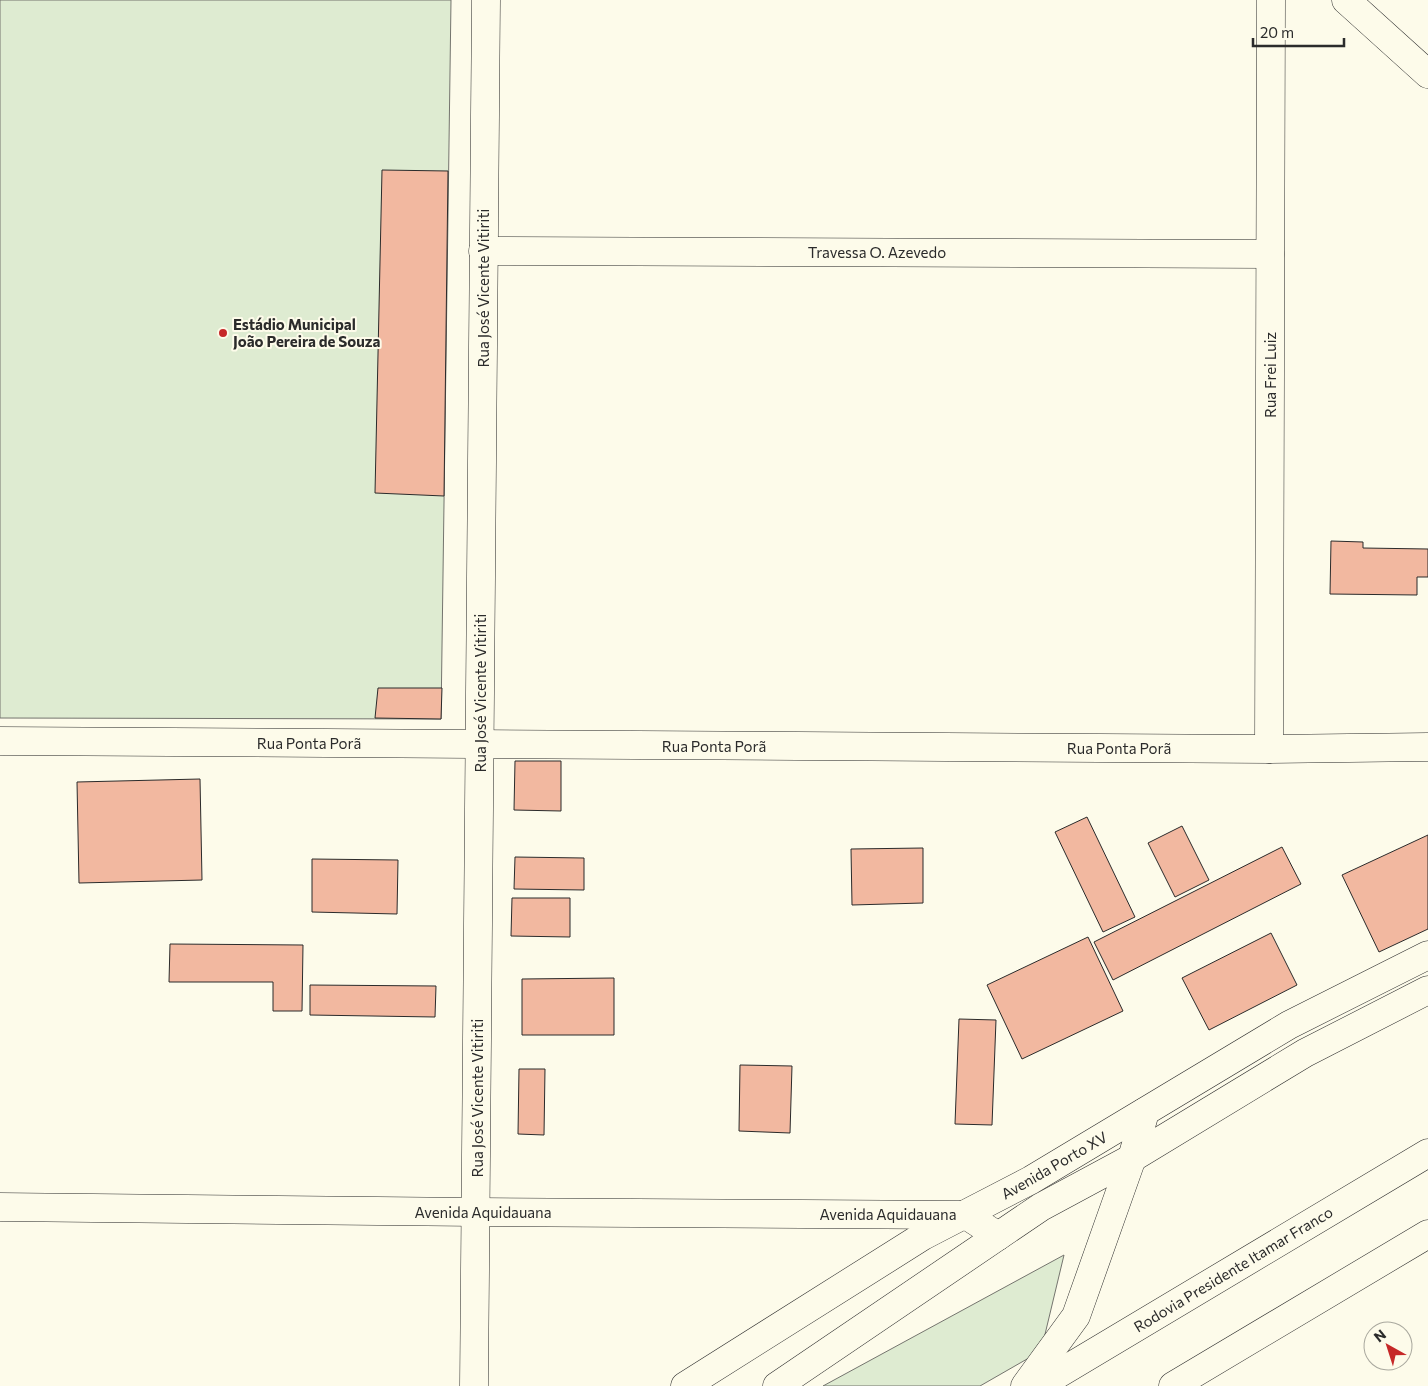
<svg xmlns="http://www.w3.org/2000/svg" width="1428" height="1386" font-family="Commissioner,sans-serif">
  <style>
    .green { fill: #deebd1; stroke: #74746e }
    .building { fill: #f2b8a0; stroke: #2b2b2b }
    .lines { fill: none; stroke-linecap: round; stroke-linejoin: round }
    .minor-casing { stroke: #2b2b2b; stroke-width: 29 }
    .highway-casing { stroke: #2b2b2b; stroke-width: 29 }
    .minor { stroke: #fdfbea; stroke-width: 28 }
    .highway { stroke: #fdfbea; stroke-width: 28 }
    .poi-dot { fill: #c62828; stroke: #fdfbea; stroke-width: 2 }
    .labels { text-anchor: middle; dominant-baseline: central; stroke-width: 4; stroke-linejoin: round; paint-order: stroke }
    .street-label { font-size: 15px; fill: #2b2b2b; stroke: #fdfbea }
    .poi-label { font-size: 15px; font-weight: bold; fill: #2b2b2b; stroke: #fdfbea; text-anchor: start }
  </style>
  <rect width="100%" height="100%" fill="#fdfbea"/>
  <g class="green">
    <polygon points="0,0 451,0 441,719 0,718"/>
    <polygon points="1064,1255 1041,1351 980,1386 823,1386"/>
  </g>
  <g class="building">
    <polygon points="382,170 448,171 444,496 375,493"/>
    <polygon points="1331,541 1363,542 1363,548 1428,549 1428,577 1417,577 1417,595 1330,594"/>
    <polygon points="378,688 442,688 441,719 375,718"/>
    <polygon points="515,761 561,761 561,811 514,810"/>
    <polygon points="200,779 202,880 79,883 77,782"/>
    <polygon points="1087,817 1135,917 1103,932 1055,832"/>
    <polygon points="1182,826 1209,880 1175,897 1148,843"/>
    <polygon points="1428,835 1428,929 1379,952 1342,875"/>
    <polygon points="1282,847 1301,884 1113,980 1094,942"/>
    <polygon points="923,848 923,903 852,905 851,849"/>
    <polygon points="515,857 584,858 584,890 514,889"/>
    <polygon points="312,859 398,860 397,914 312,912"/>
    <polygon points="512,898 570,898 570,937 511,936"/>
    <polygon points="1271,933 1297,985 1209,1030 1182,978"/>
    <polygon points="1088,937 1123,1011 1022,1059 987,985"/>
    <polygon points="170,944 303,945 302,1011 273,1011 273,982 169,982"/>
    <polygon points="614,978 614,1035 522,1035 522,979"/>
    <polygon points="310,985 436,986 435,1017 310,1015"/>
    <polygon points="959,1019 996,1020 992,1125 955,1124"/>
    <polygon points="740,1065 792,1066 790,1133 739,1131"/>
    <polygon points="519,1069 545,1069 544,1135 518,1134"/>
  </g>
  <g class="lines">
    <defs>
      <g id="minor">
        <polyline points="1346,0 1428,74"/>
        <polyline points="483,251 1270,254"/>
        <polyline points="0,741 1269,749 1428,747"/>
        <polyline points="1269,749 1271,0"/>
        <polyline points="0,1207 476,1212 966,1215 998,1236"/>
        <polyline points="474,1386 486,0"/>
        <polyline points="685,1386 923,1236 1031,1180 1289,1025 1428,955"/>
        <polyline points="777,1386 1041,1207 1132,1158 1305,1053 1428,990"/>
      </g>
      <g id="highway">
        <polyline points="1025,1386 1076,1316 1132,1158 1145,1112"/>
        <polyline points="1038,1386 1428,1153"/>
        <polyline points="1173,1386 1428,1234"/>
      </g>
    </defs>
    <use href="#minor" class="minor-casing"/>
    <use href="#highway" class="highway-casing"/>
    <use href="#minor" class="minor"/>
    <use href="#highway" class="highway"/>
  </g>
  <circle class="poi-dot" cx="223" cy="333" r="5"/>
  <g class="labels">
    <g class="street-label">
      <text x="877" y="252">Travessa O. Azevedo</text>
      <text transform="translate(483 288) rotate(-90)">Rua José Vicente Vitiriti</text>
      <text transform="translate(1270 375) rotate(-90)">Rua Frei Luiz</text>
      <text transform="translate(480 693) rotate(-90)">Rua José Vicente Vitiriti</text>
      <text x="309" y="743">Rua Ponta Porã</text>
      <text x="714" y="746">Rua Ponta Porã</text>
      <text x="1119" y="748">Rua Ponta Porã</text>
      <text transform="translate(477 1098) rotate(-90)">Rua José Vicente Vitiriti</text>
      <text transform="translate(1054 1165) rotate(-30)">Avenida Porto XV</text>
      <text x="483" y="1212">Avenida Aquidauana</text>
      <text x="888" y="1214">Avenida Aquidauana</text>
      <text transform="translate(1233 1269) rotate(-31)">Rodovia Presidente Itamar Franco</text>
    </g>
    <g class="poi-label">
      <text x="233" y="324">Estádio Municipal<tspan x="233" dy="17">João Pereira de Souza</tspan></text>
    </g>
  </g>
  <g transform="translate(1388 1346) rotate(321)"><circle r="24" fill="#fdfbea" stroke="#a9a89e"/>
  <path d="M0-4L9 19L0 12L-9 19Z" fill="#c62828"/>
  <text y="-8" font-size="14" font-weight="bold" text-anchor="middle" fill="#2b2b2b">N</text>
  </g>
  <path d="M1253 38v8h91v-8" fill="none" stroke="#2b2b2b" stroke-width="2.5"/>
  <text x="1260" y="38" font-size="15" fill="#2b2b2b" stroke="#fdfbea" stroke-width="4" paint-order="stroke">20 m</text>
</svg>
